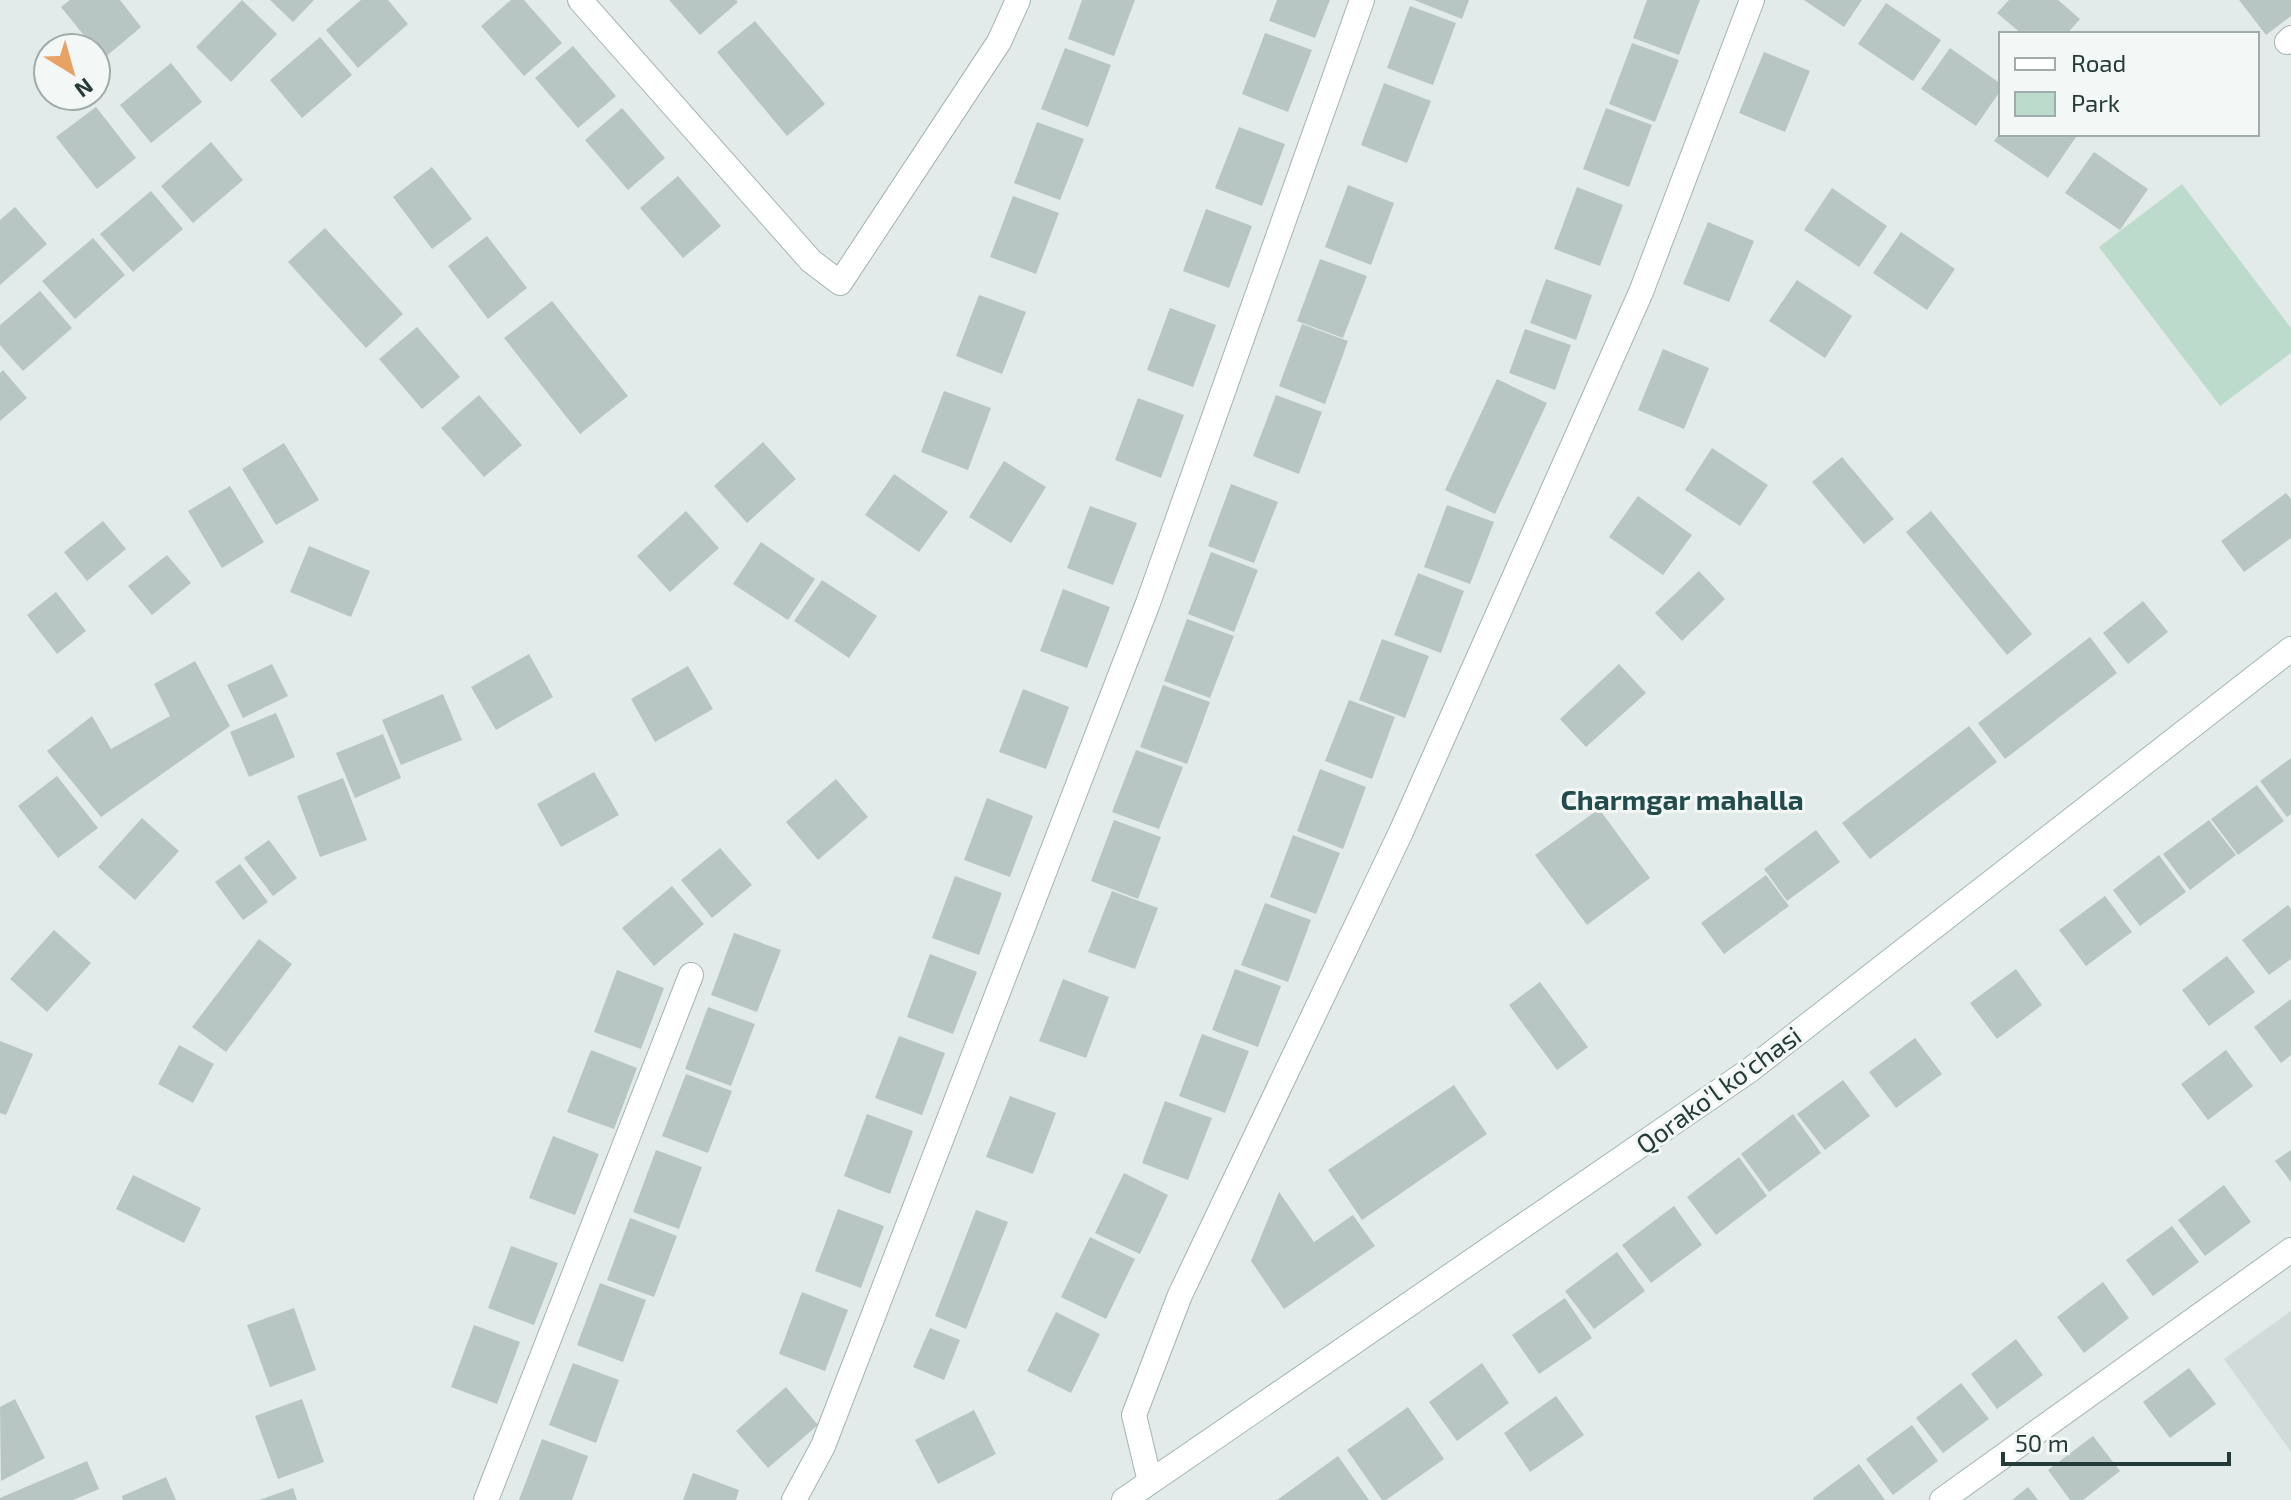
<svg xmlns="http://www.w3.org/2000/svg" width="2291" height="1500" font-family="'Exo 2',sans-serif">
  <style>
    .built { fill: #d1dbd9 }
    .green { fill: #bddbcc }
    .building { fill: #b8c6c3 }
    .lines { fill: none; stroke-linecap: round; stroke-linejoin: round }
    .street-casing { stroke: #a5b3b1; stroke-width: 26 }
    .secondary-casing { stroke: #a2b6b3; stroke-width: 26 }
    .street { stroke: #fff; stroke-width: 24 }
    .secondary { stroke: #fff; stroke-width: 24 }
    .labels { text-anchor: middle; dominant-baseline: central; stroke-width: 6; stroke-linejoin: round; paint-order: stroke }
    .street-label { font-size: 26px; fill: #243b3a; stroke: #f3f8f6 }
    .neighbourhood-label { font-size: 28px; font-weight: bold; fill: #214c4b; stroke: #f3f8f6 }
  </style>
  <rect width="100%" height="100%" fill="#e2ebe9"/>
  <polygon class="built" points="2291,1311 2291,1452 2224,1359"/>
  <polygon class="green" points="2182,184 2291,328 2291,353 2220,406 2099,247"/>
  <g class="building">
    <polygon points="70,0 120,0 141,27 103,59 61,7"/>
    <polygon points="242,0 277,34 231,82 196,47"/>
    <polygon points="270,0 314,0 293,22"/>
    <polygon points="361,0 388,0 408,24 358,68 326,30"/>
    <polygon points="511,0 524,0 562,43 524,76 481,26"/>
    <polygon points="669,0 736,0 738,2 700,35"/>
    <polygon points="1082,0 1135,0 1114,56 1068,39"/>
    <polygon points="1277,0 1330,0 1315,38 1269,21"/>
    <polygon points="1414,0 1469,0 1462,19"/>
    <polygon points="1647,0 1700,0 1679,55 1633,38"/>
    <polygon points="1804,0 1862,0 1844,27"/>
    <polygon points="2009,0 2058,0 2080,19 2067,34 2022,34 1997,13"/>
    <polygon points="2239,0 2291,0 2291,16 2266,35"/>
    <polygon points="1886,3 1941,40 1913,81 1858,44"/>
    <polygon points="1410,6 1456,23 1433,85 1387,68"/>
    <polygon points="755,21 825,104 787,136 717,52"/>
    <polygon points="1265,33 1312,50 1288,112 1242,94"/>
    <polygon points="320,37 352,75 302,118 270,80"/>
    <polygon points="1632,43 1679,60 1655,122 1609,104"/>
    <polygon points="573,46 616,96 578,128 535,78"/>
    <polygon points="1065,48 1111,65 1088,127 1041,109"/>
    <polygon points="1950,48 2001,84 2001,90 1976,126 1921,89"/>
    <polygon points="1764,52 1810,71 1785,132 1739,113"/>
    <polygon points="171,63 202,102 151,143 120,105"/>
    <polygon points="1384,83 1431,101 1407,163 1361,145"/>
    <polygon points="96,107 136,158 97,189 56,137"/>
    <polygon points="622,108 665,158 628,190 585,140"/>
    <polygon points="1606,108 1652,125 1629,187 1583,169"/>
    <polygon points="1037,122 1084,139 1060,200 1014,183"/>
    <polygon points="1239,127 1285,144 1262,206 1215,188"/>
    <polygon points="1999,134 2071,134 2076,137 2048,178 1994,141"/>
    <polygon points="211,142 243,180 193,223 161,186"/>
    <polygon points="2094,152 2148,189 2120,230 2065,193"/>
    <polygon points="432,167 472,219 432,249 393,197"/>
    <polygon points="678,176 721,226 683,258 640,208"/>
    <polygon points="1348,185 1394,203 1371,265 1325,247"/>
    <polygon points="1577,187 1623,205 1600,266 1554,249"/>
    <polygon points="1832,188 1887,226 1859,267 1804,230"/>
    <polygon points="151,191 183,229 133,272 100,234"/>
    <polygon points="1013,196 1059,213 1036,274 990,257"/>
    <polygon points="15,207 47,244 0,285 0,220"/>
    <polygon points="1206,209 1252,226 1229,288 1183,271"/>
    <polygon points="1708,222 1754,241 1729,302 1683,284"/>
    <polygon points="325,228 403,314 366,348 288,262"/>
    <polygon points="1901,232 1955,269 1927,310 1873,273"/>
    <polygon points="487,236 527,288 488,319 448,266"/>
    <polygon points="93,238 125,275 75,319 42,281"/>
    <polygon points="1320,259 1367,276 1343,338 1297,321"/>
    <polygon points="1546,279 1592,295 1576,340 1530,323"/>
    <polygon points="1797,280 1852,316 1825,358 1769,321"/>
    <polygon points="40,291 72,328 23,371 0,345 0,325"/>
    <polygon points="979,295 1026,312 1002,374 956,356"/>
    <polygon points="552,301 628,396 580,434 504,338"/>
    <polygon points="1170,308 1216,325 1193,387 1147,370"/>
    <polygon points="1302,324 1348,341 1325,404 1279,386"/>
    <polygon points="417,327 460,377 422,409 379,359"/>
    <polygon points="1525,329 1571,345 1555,390 1509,373"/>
    <polygon points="1663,349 1709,368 1684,429 1638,410"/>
    <polygon points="3,370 27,398 0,421 0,373"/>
    <polygon points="1497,379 1547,403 1495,514 1445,490"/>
    <polygon points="944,391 991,408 968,470 921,452"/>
    <polygon points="479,395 522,445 484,477 441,428"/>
    <polygon points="1276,395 1322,412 1299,474 1253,456"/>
    <polygon points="1138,398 1184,415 1161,478 1115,460"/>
    <polygon points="763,442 796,479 747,523 714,486"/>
    <polygon points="284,443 319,500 276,525 242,469"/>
    <polygon points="1712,448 1768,485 1740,526 1685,490"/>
    <polygon points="1842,457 1894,519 1864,544 1812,482"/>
    <polygon points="1004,461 1046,487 1011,543 969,517"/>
    <polygon points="894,474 948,512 919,552 865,515"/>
    <polygon points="1231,484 1278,502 1254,563 1208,546"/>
    <polygon points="230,486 264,542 222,568 188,511"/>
    <polygon points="2286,493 2291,499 2291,538 2244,572 2221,541"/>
    <polygon points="1638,496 1692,535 1663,575 1609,537"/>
    <polygon points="1447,505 1494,522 1470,584 1424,567"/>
    <polygon points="1090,506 1137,523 1113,585 1067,568"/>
    <polygon points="686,511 719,548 670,592 637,556"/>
    <polygon points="1931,511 2032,634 2007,655 1906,532"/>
    <polygon points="103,521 126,549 87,581 64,552"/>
    <polygon points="761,542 815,579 788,620 733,584"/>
    <polygon points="309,546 370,571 351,617 290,592"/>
    <polygon points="1211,552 1258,570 1234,632 1188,614"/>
    <polygon points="167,555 191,583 152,615 128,586"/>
    <polygon points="1699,571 1725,599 1682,641 1655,613"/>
    <polygon points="1418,573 1464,591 1441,653 1394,635"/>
    <polygon points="822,580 877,616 849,658 794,621"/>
    <polygon points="1063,589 1110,607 1087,668 1040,651"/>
    <polygon points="56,592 86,631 57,654 27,615"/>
    <polygon points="2143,601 2168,632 2128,664 2103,633"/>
    <polygon points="1187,619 1234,636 1210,698 1164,681"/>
    <polygon points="2090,637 2117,673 2005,759 1978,723"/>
    <polygon points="1382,639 1429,656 1405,718 1359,700"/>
    <polygon points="529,654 553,697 496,730 471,687"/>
    <polygon points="195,661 230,726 101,817 47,751 92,716 111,749 170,716 154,684"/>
    <polygon points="272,664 288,696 243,718 227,685"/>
    <polygon points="1619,664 1646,693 1586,747 1560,719"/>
    <polygon points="688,666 713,709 655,742 631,699"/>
    <polygon points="1163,685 1210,702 1187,764 1140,747"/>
    <polygon points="1023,689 1069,707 1046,769 999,752"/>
    <polygon points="443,694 462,740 401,765 382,720"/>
    <polygon points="1349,700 1395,717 1372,779 1325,761"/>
    <polygon points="276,713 295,757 249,777 230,732"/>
    <polygon points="1969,726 1997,762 1870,859 1842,823"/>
    <polygon points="383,734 401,778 355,798 336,753"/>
    <polygon points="1136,750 1183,767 1159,829 1112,812"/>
    <polygon points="2291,758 2291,814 2287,817 2260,781"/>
    <polygon points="1320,769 1366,787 1343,849 1297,831"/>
    <polygon points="594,772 619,815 561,847 537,804"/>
    <polygon points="57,776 98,828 58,858 18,806"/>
    <polygon points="343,778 367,840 320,857 297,796"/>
    <polygon points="836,779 868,817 818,860 786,822"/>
    <polygon points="2257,785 2284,821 2238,855 2211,819"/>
    <polygon points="987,798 1033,816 1010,877 964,860"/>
    <polygon points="1599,809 1650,878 1587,925 1535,855"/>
    <polygon points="142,818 179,851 135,900 98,867"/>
    <polygon points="1114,820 1161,837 1138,899 1091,881"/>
    <polygon points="2209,820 2236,855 2190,890 2163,854"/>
    <polygon points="1816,830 1840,862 1787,901 1764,869"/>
    <polygon points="1293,835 1340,853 1316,914 1270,897"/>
    <polygon points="269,840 297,878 273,896 244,858"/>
    <polygon points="720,848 752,885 712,918 681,880"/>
    <polygon points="2159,855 2186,892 2140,926 2113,890"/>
    <polygon points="240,864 268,902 243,920 215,882"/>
    <polygon points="1766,875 1789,906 1724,954 1701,923"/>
    <polygon points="955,876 1002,893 979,955 932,938"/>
    <polygon points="672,886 704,924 654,966 622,928"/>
    <polygon points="1112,891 1158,908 1135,969 1088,952"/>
    <polygon points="2105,896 2132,932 2086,966 2059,930"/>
    <polygon points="1265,903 1311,920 1288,982 1241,965"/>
    <polygon points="2288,905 2291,909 2291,959 2269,975 2242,940"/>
    <polygon points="54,930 91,963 47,1012 10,979"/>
    <polygon points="734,933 781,950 757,1012 711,995"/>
    <polygon points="259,939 292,964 226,1052 192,1027"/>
    <polygon points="930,954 977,972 953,1034 907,1017"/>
    <polygon points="2227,956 2255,992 2209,1026 2182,990"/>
    <polygon points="1235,969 1281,986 1258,1047 1212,1030"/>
    <polygon points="2016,969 2042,1005 1997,1039 1970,1003"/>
    <polygon points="617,970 664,988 641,1049 594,1032"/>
    <polygon points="1063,979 1109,997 1086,1058 1039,1041"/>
    <polygon points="1540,982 1588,1047 1557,1070 1509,1005"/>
    <polygon points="2291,999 2291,1055 2281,1063 2254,1027"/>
    <polygon points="708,1007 755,1024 731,1086 685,1069"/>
    <polygon points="1202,1034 1249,1051 1225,1113 1179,1096"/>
    <polygon points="899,1036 945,1053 922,1115 875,1098"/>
    <polygon points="1915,1038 1942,1074 1896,1108 1869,1072"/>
    <polygon points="0,1041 33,1054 6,1115 0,1113"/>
    <polygon points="179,1045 214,1064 193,1103 158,1084"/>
    <polygon points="591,1050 637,1068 614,1129 567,1112"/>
    <polygon points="2226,1050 2253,1086 2208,1120 2181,1084"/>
    <polygon points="686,1074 732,1091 708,1153 662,1136"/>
    <polygon points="1843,1080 1870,1116 1825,1150 1797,1114"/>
    <polygon points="1454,1085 1487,1134 1362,1220 1328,1170"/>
    <polygon points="1010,1096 1056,1113 1033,1174 986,1157"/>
    <polygon points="1165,1101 1212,1118 1188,1180 1142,1163"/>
    <polygon points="867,1114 913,1131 890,1194 844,1176"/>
    <polygon points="1793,1114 1821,1153 1769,1192 1741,1154"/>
    <polygon points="553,1136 599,1154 575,1215 529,1198"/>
    <polygon points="656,1150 702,1167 679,1229 633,1212"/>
    <polygon points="2291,1150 2291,1182 2275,1161"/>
    <polygon points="1739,1157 1767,1196 1716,1235 1687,1197"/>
    <polygon points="1124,1173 1168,1195 1140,1254 1095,1233"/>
    <polygon points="133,1175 201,1208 184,1243 116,1209"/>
    <polygon points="2224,1185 2251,1222 2205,1256 2178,1220"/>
    <polygon points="1279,1192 1314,1242 1353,1215 1375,1246 1284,1309 1251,1261"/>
    <polygon points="1674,1206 1702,1245 1651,1283 1622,1245"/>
    <polygon points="838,1209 884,1226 861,1288 815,1271"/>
    <polygon points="976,1210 1008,1222 966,1329 935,1316"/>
    <polygon points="630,1218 677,1236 654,1297 607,1280"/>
    <polygon points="2172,1226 2199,1262 2153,1296 2126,1260"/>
    <polygon points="1090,1237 1135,1259 1106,1319 1061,1297"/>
    <polygon points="511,1246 558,1263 534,1325 488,1308"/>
    <polygon points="1617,1252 1645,1291 1594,1329 1565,1291"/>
    <polygon points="2103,1282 2129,1318 2084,1353 2057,1317"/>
    <polygon points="600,1283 646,1300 623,1362 577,1345"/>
    <polygon points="802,1292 848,1310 825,1371 779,1354"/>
    <polygon points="1565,1298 1592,1338 1539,1374 1512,1335"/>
    <polygon points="294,1308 316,1370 270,1387 247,1325"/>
    <polygon points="1056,1312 1100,1334 1071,1393 1027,1371"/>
    <polygon points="474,1325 520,1342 497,1404 451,1387"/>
    <polygon points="930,1328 960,1340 944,1380 913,1367"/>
    <polygon points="2016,1339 2043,1375 1997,1409 1971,1374"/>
    <polygon points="573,1363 619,1380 596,1443 549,1425"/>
    <polygon points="1482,1363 1509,1403 1457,1441 1429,1402"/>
    <polygon points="2189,1368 2216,1404 2170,1438 2143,1402"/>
    <polygon points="1961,1383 1989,1419 1943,1453 1916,1418"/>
    <polygon points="786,1387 818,1425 768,1468 736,1431"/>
    <polygon points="1556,1396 1584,1435 1530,1472 1504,1433"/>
    <polygon points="15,1399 45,1458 1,1481 0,1407"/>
    <polygon points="302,1399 324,1462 278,1479 255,1416"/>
    <polygon points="1408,1407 1444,1459 1386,1500 1382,1500 1347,1450"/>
    <polygon points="974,1410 996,1454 938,1484 915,1440"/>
    <polygon points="1912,1425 1938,1461 1893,1495 1866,1459"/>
    <polygon points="2093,1436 2120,1471 2083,1500 2070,1500 2048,1470"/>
    <polygon points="542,1439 588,1456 572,1500 519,1500"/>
    <polygon points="1338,1456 1369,1500 1277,1500"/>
    <polygon points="87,1461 99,1489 73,1500 0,1500 0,1498"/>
    <polygon points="1859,1464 1885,1500 1814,1500 1813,1498"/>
    <polygon points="693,1473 739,1490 736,1500 683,1500"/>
    <polygon points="166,1477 176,1500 123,1500 122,1496"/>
    <polygon points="2028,1487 2038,1500 2012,1500"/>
    <polygon points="293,1488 297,1500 259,1500"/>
  </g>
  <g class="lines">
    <defs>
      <g id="street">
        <polyline points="580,0 811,261 840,283 999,42 1018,0"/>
        <polyline points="2287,42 2291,38"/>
        <polyline points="1150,1482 1134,1415 1180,1295 1401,832 1641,292 1752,0"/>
        <polyline points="486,1500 691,975"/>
        <polyline points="794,1500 823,1446 1148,603 1362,0"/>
        <polyline points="1942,1500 2291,1250"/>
      </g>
      <polyline id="secondary" points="1124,1500 1750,1070 2291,649"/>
    </defs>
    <use href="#street" class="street-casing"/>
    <use href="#secondary" class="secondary-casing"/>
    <use href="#street" class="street"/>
    <use href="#secondary" class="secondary"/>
  </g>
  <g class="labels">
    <g class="street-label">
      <text transform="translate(1718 1089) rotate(-36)">Qorako'l ko'chasi</text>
    </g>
    <g class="neighbourhood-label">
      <text x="1682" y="799">Charmgar mahalla</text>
    </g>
  </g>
  <rect x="1999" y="32" width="260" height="104" fill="#f3f8f6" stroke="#a0acab" stroke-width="2"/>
  <rect x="2015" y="58" width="40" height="12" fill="#ffffff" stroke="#a0acab" stroke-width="2"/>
  <text x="2071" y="72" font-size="24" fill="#243b3a">Road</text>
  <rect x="2015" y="92" width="40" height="24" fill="#bddbcc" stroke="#a0acab" stroke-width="2"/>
  <text x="2071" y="112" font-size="24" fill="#243b3a">Park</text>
  <g transform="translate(72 72) rotate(143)"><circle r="38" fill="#f3f8f6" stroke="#a0acab" stroke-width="2"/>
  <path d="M0-6L14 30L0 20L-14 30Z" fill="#e7a264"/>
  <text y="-12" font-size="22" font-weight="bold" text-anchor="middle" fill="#243b3a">N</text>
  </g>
  <path d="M2003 1452v12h226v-12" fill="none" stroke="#243b3a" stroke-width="4"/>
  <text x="2015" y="1452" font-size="24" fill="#243b3a" stroke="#f3f8f6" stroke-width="6" paint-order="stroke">50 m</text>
</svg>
